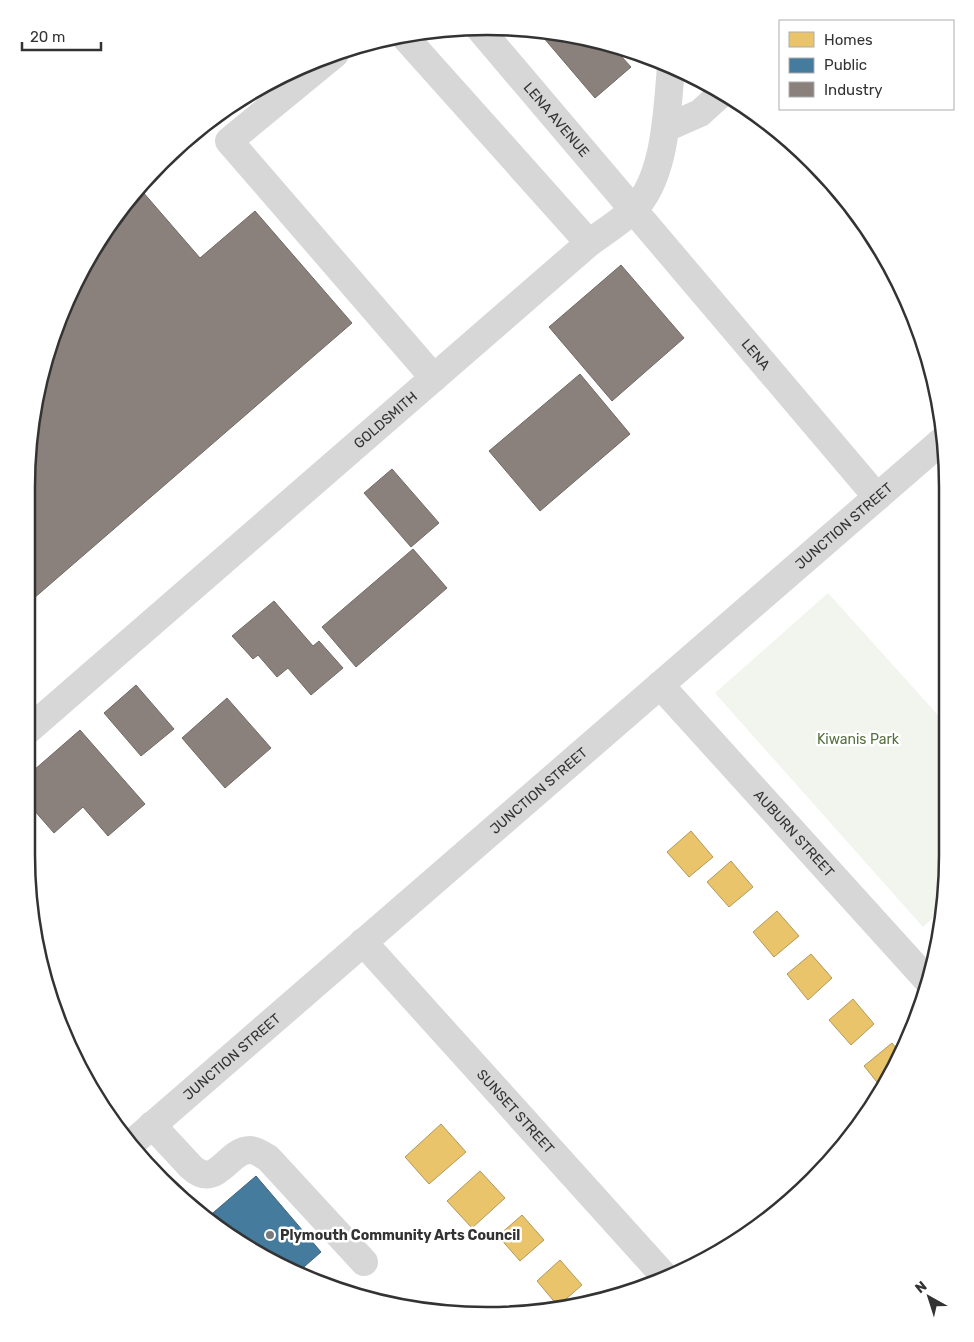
<svg xmlns="http://www.w3.org/2000/svg" width="974" height="1342" font-family="Rubik,sans-serif">
  <style>
    .green { fill: #f1f5ed }
    .homes { fill: #e9c46a; stroke: #b2985a }
    .public { fill: #457b9d; stroke: #40657d }
    .industry { fill: #8a817c; stroke: #706a66 }
    .lines { fill: none; stroke-linecap: round; stroke-linejoin: round }
    .minor { stroke: #d7d7d7; stroke-width: 28 }
    .poi-dot { fill: #7a7a7a; stroke: #fff; stroke-width: 2 }
    .labels { text-anchor: middle; dominant-baseline: central; stroke-width: 5; stroke-linejoin: round; paint-order: stroke }
    .street-label { font-size: 14px; fill: #333; stroke: #fff }
    .park-label { font-size: 14px; fill: #56703f; stroke: #fff }
    .poi-label { font-size: 14px; font-weight: bold; fill: #333; stroke: #fff; text-anchor: start }
    .rim { fill: none; stroke: #333; stroke-width: 2.5 }
  </style>
  <rect width="100%" height="100%" fill="#fff"/>
  <polygon class="green" points="828,593 946,724 947,885 943,909 923,927 715,693"/>
  <g class="homes">
    <polygon points="691,831 713,857 689,877 667,852"/>
    <polygon points="731,861 753,887 729,907 707,882"/>
    <polygon points="777,911 799,936 774,957 753,932"/>
    <polygon points="811,954 832,978 808,1000 787,974"/>
    <polygon points="853,999 874,1024 851,1045 829,1020"/>
    <polygon points="892,1043 902,1055 881,1087 864,1066"/>
    <polygon points="441,1124 466,1152 429,1184 405,1157"/>
    <polygon points="480,1171 505,1198 472,1228 447,1201"/>
    <polygon points="522,1215 544,1240 520,1261 498,1236"/>
    <polygon points="560,1260 582,1285 558,1306 537,1281"/>
  </g>
  <polygon class="public" points="256,1176 321,1252 297,1273 283,1268 207,1218"/>
  <g class="industry">
    <polygon points="537,30 547,30 611,45 631,67 595,98"/>
    <polygon points="142,191 200,258 255,211 352,323 26,605 26,487 42,368 104,231"/>
    <polygon points="621,265 684,338 612,401 549,327"/>
    <polygon points="580,374 630,434 540,511 489,451"/>
    <polygon points="392,469 439,523 411,547 364,493"/>
    <polygon points="413,549 447,588 356,667 322,627"/>
    <polygon points="274,601 313,646 319,641 343,668 311,695 288,668 277,677 258,655 253,659 232,636"/>
    <polygon points="136,685 174,729 141,756 104,713"/>
    <polygon points="227,698 271,748 225,788 182,738"/>
    <polygon points="80,730 145,804 108,836 83,807 54,833 26,801 26,777"/>
  </g>
  <g class="lines">
    <g class="minor">
      <path id="s1" d="M479,28L877,497"/>
      <polyline points="404,36 589,243"/>
      <polyline points="335,54 229,141 434,378"/>
      <polyline points="666,128 700,113 723,92"/>
      <path id="s2" d="M660,685L929,982"/>
      <path id="s3" d="M26,732L589,243C604,232 620,222 633,210C666,179 667,110 671,67"/>
      <path id="s4" d="M363,942L667,1279"/>
      <path d="M152,1125L191,1167C217,1191 227,1150 250,1150C256,1150 263,1155 268,1158L364,1262"/>
      <path id="s5" d="M132,1143L944,439"/>
    </g>
  </g>
  <circle class="poi-dot" cx="270" cy="1235" r="5"/>
  <g class="labels">
    <g class="street-label">
      <text stroke="none"><textPath href="#s1" startOffset="120">LENA AVENUE</textPath></text>
      <text stroke="none"><textPath href="#s1" startOffset="428">LENA</textPath></text>
      <text stroke="none"><textPath href="#s3" startOffset="476">GOLDSMITH</textPath></text>
      <text stroke="none"><textPath href="#s5" startOffset="942">JUNCTION STREET</textPath></text>
      <text stroke="none"><textPath href="#s5" startOffset="538">JUNCTION STREET</textPath></text>
      <text stroke="none"><textPath href="#s2" startOffset="200">AUBURN STREET</textPath></text>
      <text stroke="none"><textPath href="#s5" startOffset="132">JUNCTION STREET</textPath></text>
      <text stroke="none"><textPath href="#s4" startOffset="228">SUNSET STREET</textPath></text>
    </g>
    <g class="park-label">
      <text x="858" y="739">Kiwanis Park</text>
    </g>
    <g class="poi-label">
      <text x="280" y="1235">Plymouth Community Arts Council</text>
    </g>
  </g>
  <path d="M0 0H974V1342H0ZM487 35H487A452 452 0 0 1 939 487V855A452 452 0 0 1 487 1307H487A452 452 0 0 1 35 855V487A452 452 0 0 1 487 35Z" fill="#fff" fill-rule="evenodd"/>
  <path class="rim" d="M487 35H487A452 452 0 0 1 939 487V855A452 452 0 0 1 487 1307H487A452 452 0 0 1 35 855V487A452 452 0 0 1 487 35Z"/>
  <rect x="779" y="20" width="175" height="90" fill="#ffffff" stroke="#adadad"/>
  <rect x="789" y="32" width="25" height="15" fill="#e9c46a" stroke="#adadad"/>
  <text x="824" y="45" font-size="15" fill="#333333">Homes</text>
  <rect x="789" y="58" width="25" height="15" fill="#457b9d" stroke="#adadad"/>
  <text x="824" y="70" font-size="15" fill="#333333">Public</text>
  <rect x="789" y="82" width="25" height="15" fill="#8a817c" stroke="#adadad"/>
  <text x="824" y="95" font-size="15" fill="#333333">Industry</text>
  <g transform="translate(929 1297) rotate(321)" stroke="#ffffff" stroke-width="4" paint-order="stroke">
  <path d="M0-4L9 19L0 12L-9 19Z" fill="#333333"/>
  <text y="-8" font-size="14" font-weight="bold" text-anchor="middle" fill="#333333">N</text>
  </g>
  <path d="M22 42v8h79v-8" fill="none" stroke="#333333" stroke-width="2.5"/>
  <text x="30" y="42" font-size="15" fill="#333333" stroke="#ffffff" stroke-width="4" paint-order="stroke">20 m</text>
</svg>
